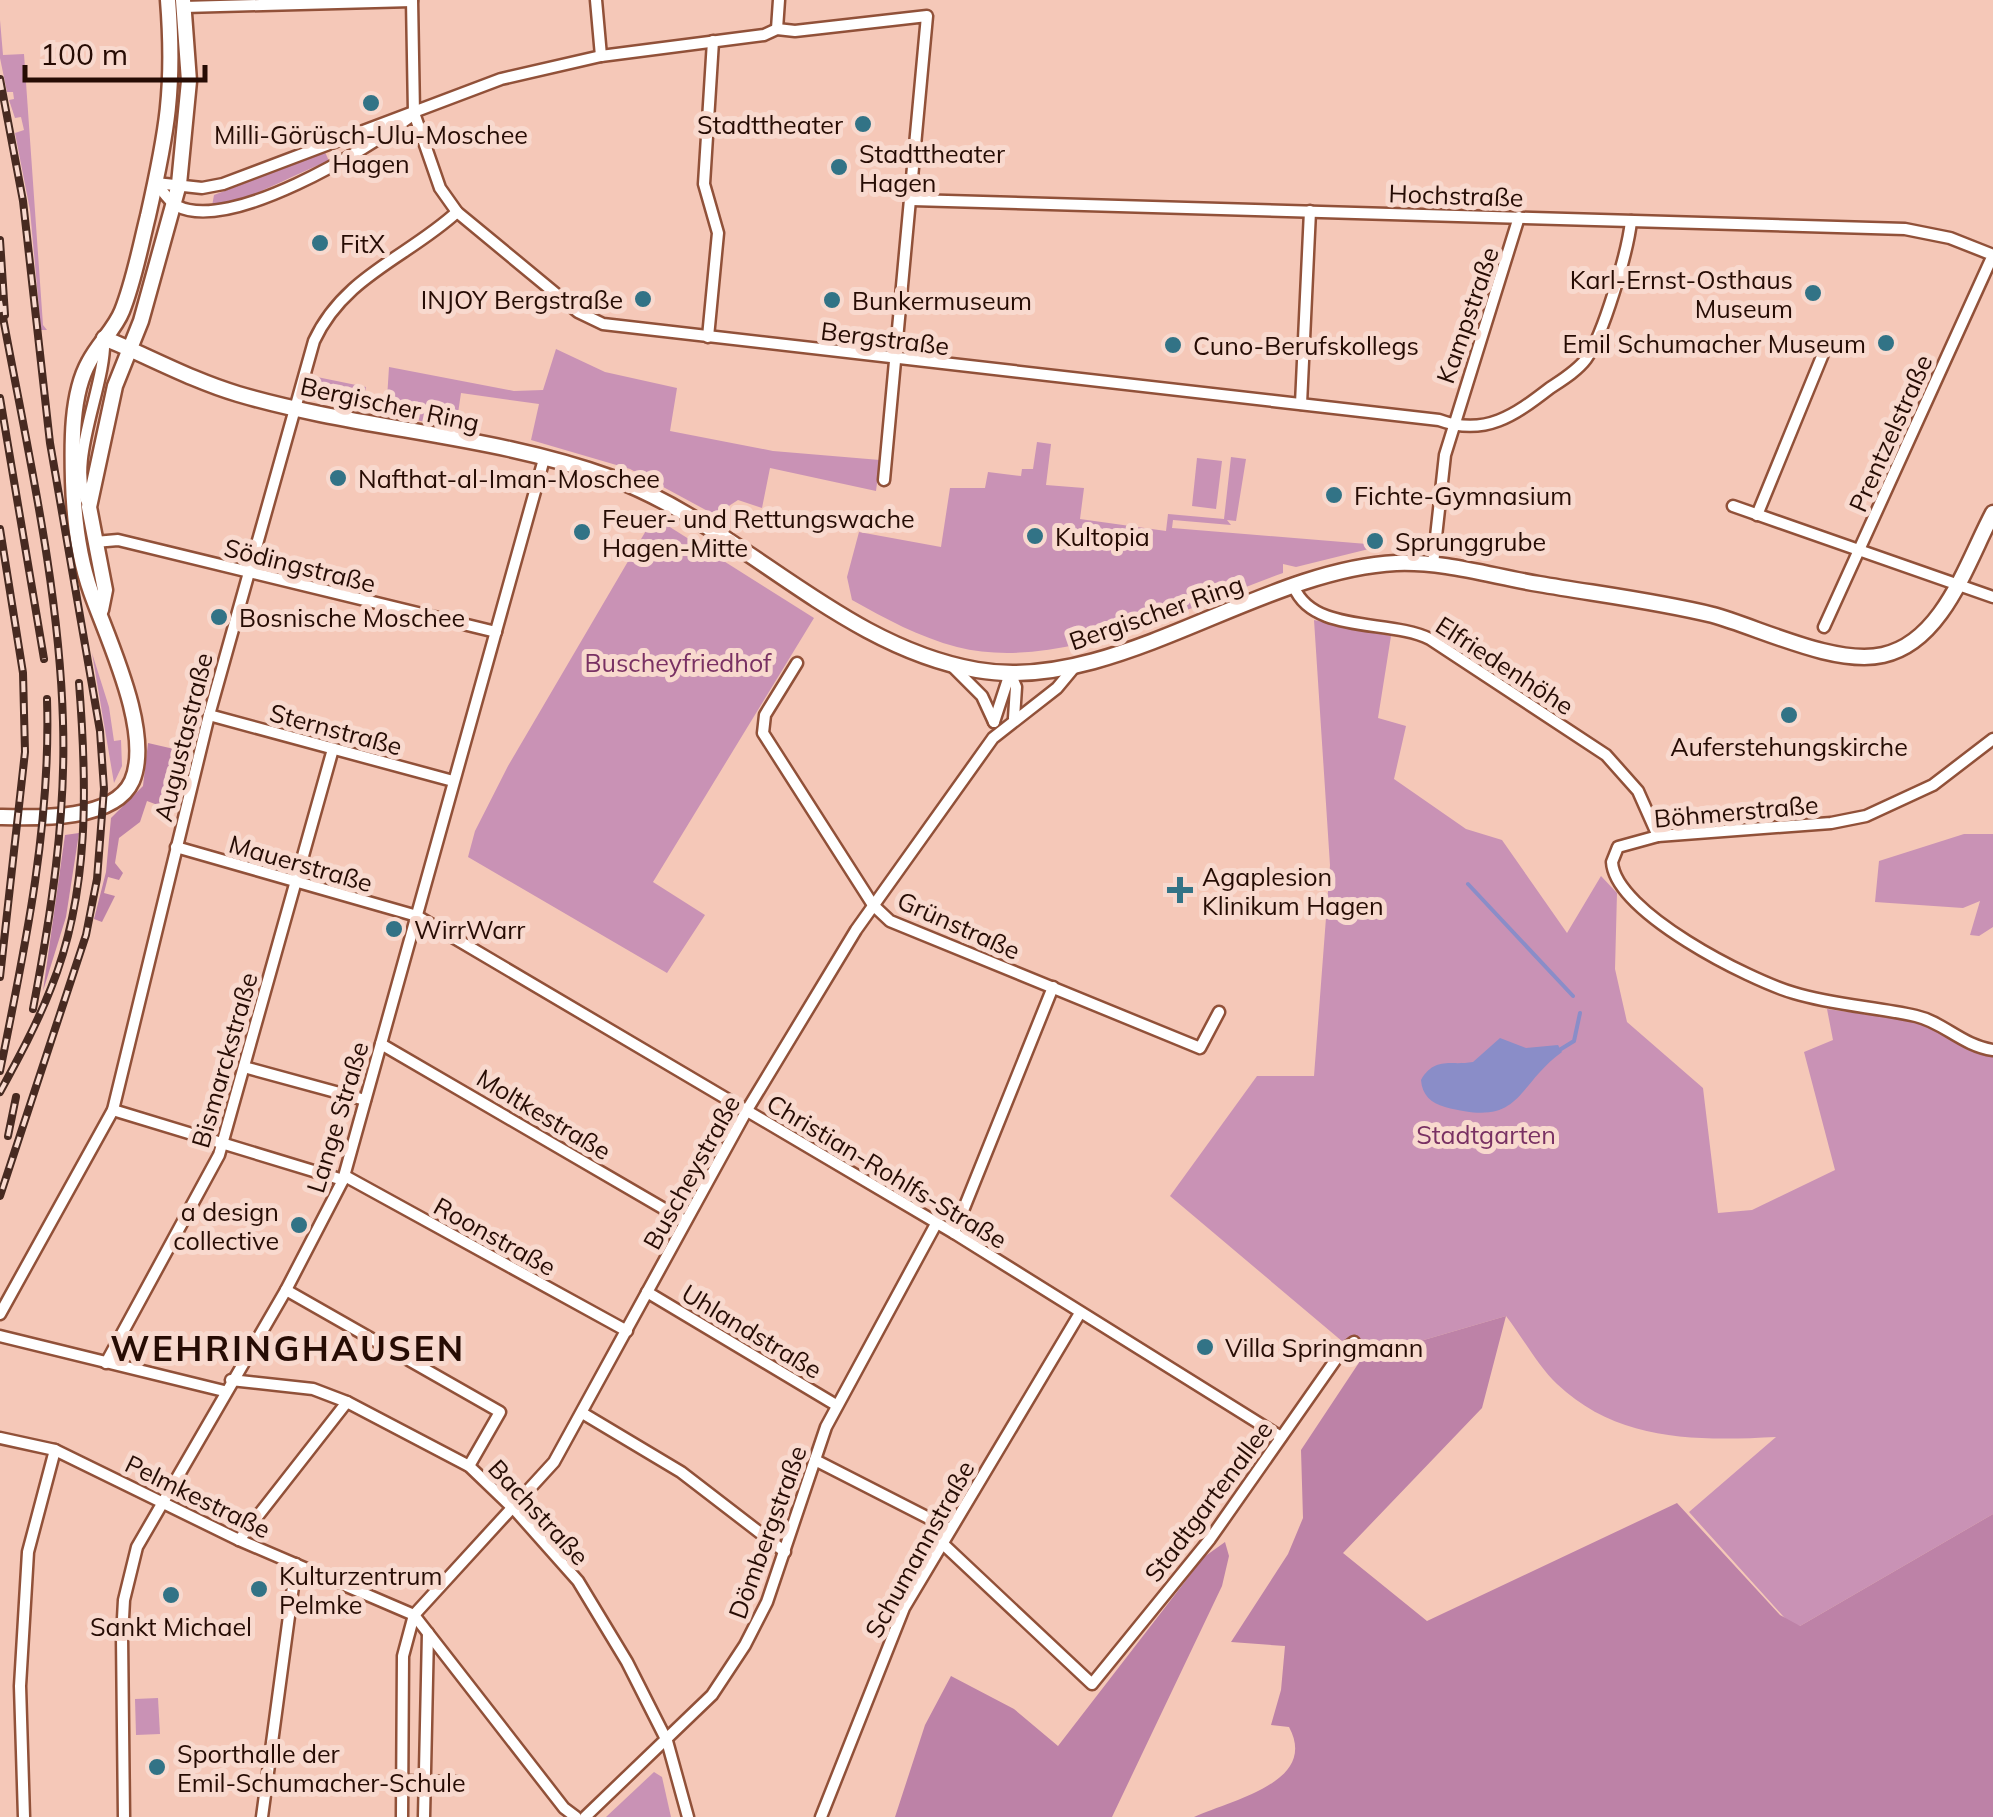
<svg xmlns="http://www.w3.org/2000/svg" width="1993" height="1817" font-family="Mulish,sans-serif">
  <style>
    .green { fill: #c992b5 }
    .forest { fill: #bd82a7 }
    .water { fill: #8a8dc8 }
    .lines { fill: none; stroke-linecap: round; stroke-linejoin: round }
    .stream { stroke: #8a8dc8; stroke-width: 4 }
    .street-casing { stroke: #915139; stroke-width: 15 }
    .secondary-casing { stroke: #915139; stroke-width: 19 }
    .street { stroke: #fff; stroke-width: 10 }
    .secondary { stroke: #fff; stroke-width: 14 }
    .rail-casing { stroke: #472a21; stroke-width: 8 }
    .rail { stroke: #f8d9ce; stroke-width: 4; stroke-dasharray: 11; stroke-linecap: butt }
    .poi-dot { fill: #327386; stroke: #f8d9ce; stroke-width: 4 }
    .labels { text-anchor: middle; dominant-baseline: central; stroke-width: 10; stroke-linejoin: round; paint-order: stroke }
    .poi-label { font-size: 25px; fill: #260c04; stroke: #f8d9ce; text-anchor: start }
    .street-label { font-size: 25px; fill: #260c04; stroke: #f8d9ce }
    .park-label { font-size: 25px; fill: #793163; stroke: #f8d9ce }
    .district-label { font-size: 35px; font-weight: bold; letter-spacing: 2.5px; fill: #260c04; stroke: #f8d9ce }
  </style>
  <rect width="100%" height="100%" fill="#f5c8b8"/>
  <g class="green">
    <polygon points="0,20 3,55 24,54 43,325 47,330 41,330 30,210 15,133 24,130 21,117 15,118 9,100 14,99 13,92 7,92 0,58"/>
    <path d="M325,152L329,161C291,175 250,201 212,206L214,195Z"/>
    <polygon points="556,349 605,372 677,388 670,431 773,451 880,460 876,491 770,468 762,508 738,500 715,515 630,469 531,440 539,404 461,393 456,427 386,415 389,367 514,391 543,390"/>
    <polygon points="317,377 366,387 362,405 320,396 314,389"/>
    <path d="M1037,442L1051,444L1046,485L1084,488L1080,519L1166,531L1168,514L1224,519L1231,457L1246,459L1236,521L1227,520L1231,525L1173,520L1172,528L1367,544L1368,537L1382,538L1385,545L1296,567L1283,564V573C1188,607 1059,673 957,647C919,637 886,619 852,600L847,577L859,532L941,547L950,488H985L988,472L1021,476L1022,469H1033Z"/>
    <polygon points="1197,458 1222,461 1216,509 1192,506"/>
    <polygon points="654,517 814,618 653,882 705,915 667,973 468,857 475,831 508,766"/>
    <path d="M1314,620L1391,636L1378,718L1406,726L1394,779L1466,829L1502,840L1567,933L1601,876L1617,893L1615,969L1627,1022L1703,1088L1718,1213L1752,1210L1835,1170L1804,1052L1833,1040L1827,1009L1921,1022L1993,1052V1514L1800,1626L1791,1625L1689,1512L1776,1437C1698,1441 1618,1442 1557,1384C1538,1366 1523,1338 1506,1316L1362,1358L1170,1196L1257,1076H1314L1330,865Z"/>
    <polygon points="92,653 109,707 114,741 121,740 122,766 114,783"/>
    <polygon points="1964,834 1993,834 1993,927 1979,936 1970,935 1980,901 1963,908 1875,902 1879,861"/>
    <polygon points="158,1698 160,1734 136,1735 135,1699"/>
    <polygon points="654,1772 662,1777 671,1817 606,1817"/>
  </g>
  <g class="forest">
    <polygon points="148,743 187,752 171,810 147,801 140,822 119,838 115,863 123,873 119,880 108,877 104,893 115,896 102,922 94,919 106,872 111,818 143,786"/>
    <polygon points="79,833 66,917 43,991 65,835"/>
    <path d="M1506,1316L1482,1408L1343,1553L1427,1621L1677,1503L1780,1615L1800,1626L1993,1514V1817H1194C1232,1800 1319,1782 1289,1727L1271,1725L1281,1690L1285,1646L1231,1642L1288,1554L1303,1518L1301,1450L1362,1358Z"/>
    <polygon points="1225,1542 1229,1556 1222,1586 1112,1817 895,1817 925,1725 951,1676 1014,1709 1058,1746 1204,1557"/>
  </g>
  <path class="water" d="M1500,1038L1526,1048L1558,1045L1562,1052C1514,1087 1523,1128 1445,1107C1431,1103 1422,1095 1421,1080C1435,1056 1451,1066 1473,1062Z"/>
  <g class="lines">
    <g class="stream">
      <polyline points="1468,884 1573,996"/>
      <polyline points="1561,1049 1574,1041 1580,1013"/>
    </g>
    <defs>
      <g id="street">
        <path d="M412,0L414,113L440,188L457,212L578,312L603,324L1439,420C1485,437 1515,415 1550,388C1562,380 1577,371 1586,359C1603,336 1628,251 1631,221"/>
        <polyline points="596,0 601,56"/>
        <polyline points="184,7 412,1"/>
        <polyline points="777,29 779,0"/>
        <polyline points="156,183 202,188 223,184 501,79 601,56 764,35 777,29 795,31 927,16 884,480"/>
        <path d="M156,183C162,190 169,202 177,206C230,233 366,150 410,117"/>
        <polyline points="912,200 1905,229 1950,238 1993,255 1824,627"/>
        <polyline points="708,337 718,233 704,184 713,41"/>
        <polyline points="1301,404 1310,211"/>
        <path d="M89,506C64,465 107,385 104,338"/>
        <polyline points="1733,506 1993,597"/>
        <polyline points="1757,515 1823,354"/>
        <polyline points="95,542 118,540 496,632"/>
        <polyline points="1433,564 1445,455 1519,217"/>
        <path d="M1294,587C1313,634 1390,619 1430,639L1606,755L1638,791L1658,836"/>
        <polyline points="797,663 765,715 763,733 873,905 890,921 1200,1048 1219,1012"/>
        <polyline points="951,665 982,696 994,722"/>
        <polyline points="1010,673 1016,687 1014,718"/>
        <polyline points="209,715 453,781"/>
        <polyline points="994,722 1010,673"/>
        <path d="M1993,739L1933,785L1866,816L1831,823L1658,836L1618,847L1612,862C1615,912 1749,980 1794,993C1833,1005 1876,1007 1916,1016C1943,1022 1963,1046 1993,1050"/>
        <polyline points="176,847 417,916 954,1233 1281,1437"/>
        <polyline points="381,1044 685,1221"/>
        <polyline points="244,1067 365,1100"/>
        <polyline points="113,1110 343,1180"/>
        <polyline points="345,1176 627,1331"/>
        <polyline points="954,1233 1053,987"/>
        <polyline points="286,1290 500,1412 469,1466"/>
        <polyline points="647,1292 836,1405"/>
        <path d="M0,1314L113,1110L209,715L314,341C344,276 408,257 457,212"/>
        <polyline points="0,1336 224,1391"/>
        <polyline points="106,1363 219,1155 333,749"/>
        <polyline points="231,1380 313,1389 347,1402 469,1466 515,1510 578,1581 627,1662 667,1741 688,1817"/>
        <polyline points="584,1414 681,1472 785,1552"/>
        <polyline points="0,1438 55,1450 239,1540 414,1615 564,1808 576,1817"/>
        <polyline points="815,1460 950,1529"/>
        <polyline points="239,1540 347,1402"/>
        <polyline points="942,1543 1092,1684 1210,1539 1341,1352 1354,1342"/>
        <polyline points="402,1781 460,1782"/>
        <polyline points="24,1817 20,1686 28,1552 55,1450"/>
        <polyline points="124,1817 122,1637 124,1600 137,1547 286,1290 343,1180 544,459"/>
        <polyline points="262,1817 296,1564"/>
        <polyline points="402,1817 403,1656 414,1615 554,1462 747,1110 856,930 993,738 1057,688 1077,664"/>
        <polyline points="424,1817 428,1633"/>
        <polyline points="585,1817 712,1695 745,1645 767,1602 826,1427 936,1224"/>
        <polyline points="821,1817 904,1608 1080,1313"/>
      </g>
      <g id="secondary">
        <path d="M104,338C148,356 191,380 238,394C360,430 492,434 612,478C741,526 839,646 977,670C1114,694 1258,570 1396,563C1444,561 1491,576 1539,584C1597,594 1656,601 1713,615C1760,628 1835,666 1883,655C1943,642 1967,562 1993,513"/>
        <polyline points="101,610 105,590 89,507 115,386 141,321 179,184 189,81 183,0"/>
        <path d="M0,817C36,818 114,821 132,781C153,732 107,638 91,592C79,558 74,517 73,481C72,444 71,394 89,362C98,344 115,329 122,311C134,281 140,248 148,216C167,132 175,88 168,0"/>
      </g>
    </defs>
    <use href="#street" class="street-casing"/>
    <use href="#secondary" class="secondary-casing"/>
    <use href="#street" class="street"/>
    <use href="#secondary" class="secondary"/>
    <defs>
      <g id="rail">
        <polyline points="0,79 23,201 50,443 100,731 104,789 97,879 86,935 0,1196"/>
        <polyline points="0,240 5,315"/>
        <path d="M0,301C25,440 59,581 63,722C66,819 51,914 33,1009"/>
        <polyline points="0,398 44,659"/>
        <polyline points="0,529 23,673 25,752 0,977"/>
        <path d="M0,1071C25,948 51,825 47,699"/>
        <path d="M0,1092C18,1059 37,1024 51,988C90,892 87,784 79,683"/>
        <polyline points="8,1136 16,1097"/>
      </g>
    </defs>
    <use href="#rail" class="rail-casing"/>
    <use href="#rail" class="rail"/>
  </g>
  <g class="poi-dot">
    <circle cx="371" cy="103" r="10"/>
    <circle cx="863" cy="124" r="10"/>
    <circle cx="839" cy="167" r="10"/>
    <circle cx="320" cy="243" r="10"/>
    <circle cx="1813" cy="293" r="10"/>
    <circle cx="643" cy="299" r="10"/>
    <circle cx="832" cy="300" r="10"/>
    <circle cx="1886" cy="343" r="10"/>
    <circle cx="1173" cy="345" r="10"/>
    <circle cx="338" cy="478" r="10"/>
    <circle cx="1334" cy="495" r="10"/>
    <circle cx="582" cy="532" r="10"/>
    <circle cx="1035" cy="536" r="10"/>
    <circle cx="1375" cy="541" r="10"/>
    <circle cx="219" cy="617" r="10"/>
    <circle cx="1789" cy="715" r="10"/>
    <path d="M1175 875h10v10h10v10h-10v10h-10v-10h-10v-10h10z"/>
    <circle cx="394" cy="929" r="10"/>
    <circle cx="299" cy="1225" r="10"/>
    <circle cx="1205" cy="1347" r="10"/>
    <circle cx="259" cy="1589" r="10"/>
    <circle cx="171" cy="1595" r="10"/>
    <circle cx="157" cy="1767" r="10"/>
  </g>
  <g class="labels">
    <g class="poi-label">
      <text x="843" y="124" text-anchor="end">Stadttheater</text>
      <text x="371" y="134" text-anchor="middle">Milli-Görüsch-Ulu-Moschee<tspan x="371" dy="29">Hagen</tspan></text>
      <text x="859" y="153">Stadttheater<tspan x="859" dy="29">Hagen</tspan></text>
      <text x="340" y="243">FitX</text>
      <text x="1793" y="279" text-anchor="end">Karl-Ernst-Osthaus<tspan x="1793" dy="29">Museum</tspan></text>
      <text x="623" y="299" text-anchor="end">INJOY Bergstraße</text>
      <text x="852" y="300">Bunkermuseum</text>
      <text x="1866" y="343" text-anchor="end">Emil Schumacher Museum</text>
      <text x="1193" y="345">Cuno-Berufskollegs</text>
      <text x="358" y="478">Nafthat-al-Iman-Moschee</text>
      <text x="1354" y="495">Fichte-Gymnasium</text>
      <text x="602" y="518">Feuer- und Rettungswache<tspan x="602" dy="29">Hagen-Mitte</tspan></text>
      <text x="1055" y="536">Kultopia</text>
      <text x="1395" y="541">Sprunggrube</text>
      <text x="239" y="617">Bosnische Moschee</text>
      <text x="1789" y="746" text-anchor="middle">Auferstehungskirche</text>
      <text x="1202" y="876">Agaplesion<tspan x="1202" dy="29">Klinikum Hagen</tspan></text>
      <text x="414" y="929">WirrWarr</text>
      <text x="279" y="1211" text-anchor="end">a design<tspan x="279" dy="29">collective</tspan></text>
      <text x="1225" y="1347">Villa Springmann</text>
      <text x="279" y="1575">Kulturzentrum<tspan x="279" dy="29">Pelmke</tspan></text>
      <text x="171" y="1626" text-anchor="middle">Sankt Michael</text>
      <text x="177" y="1753">Sporthalle der<tspan x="177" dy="29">Emil-Schumacher-Schule</tspan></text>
    </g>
    <g class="street-label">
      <text transform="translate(1456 195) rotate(2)">Hochstraße</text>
      <text transform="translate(1467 315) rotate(-71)">Kampstraße</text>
      <text transform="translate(885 338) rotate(7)">Bergstraße</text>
      <text transform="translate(390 404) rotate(12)">Bergischer Ring</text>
      <text transform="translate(1890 433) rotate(-66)">Prentzelstraße</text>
      <text transform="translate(300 565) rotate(14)">Södingstraße</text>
      <text transform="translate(1156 612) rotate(-19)">Bergischer Ring</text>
      <text transform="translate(1505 665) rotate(33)">Elfriedenhöhe</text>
      <text transform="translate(336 729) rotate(15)">Sternstraße</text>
      <text transform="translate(183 737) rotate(-76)">Augustastraße</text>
      <text transform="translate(1736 811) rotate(-5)">Böhmerstraße</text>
      <text transform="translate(301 863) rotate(16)">Mauerstraße</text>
      <text transform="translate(959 925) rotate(24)">Grünstraße</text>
      <text transform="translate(224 1060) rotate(-74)">Bismarckstraße</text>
      <text transform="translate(544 1114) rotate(31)">Moltkestraße</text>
      <text transform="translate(337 1117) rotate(-73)">Lange Straße</text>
      <text transform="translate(887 1171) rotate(31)">Christian-Rohlfs-Straße</text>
      <text transform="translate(691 1172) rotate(-61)">Buscheystraße</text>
      <text transform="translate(495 1236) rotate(29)">Roonstraße</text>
      <text transform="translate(752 1331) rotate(31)">Uhlandstraße</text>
      <text transform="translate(198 1496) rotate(26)">Pelmkestraße</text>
      <text transform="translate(1208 1501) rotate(-53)">Stadtgartenallee</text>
      <text transform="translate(539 1512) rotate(47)">Bachstraße</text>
      <text transform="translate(767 1532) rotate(-70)">Dömbergstraße</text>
      <text transform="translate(919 1549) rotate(-61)">Schumannstraße</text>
    </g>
    <g class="park-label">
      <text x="678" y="662">Buscheyfriedhof</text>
      <text x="1486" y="1134">Stadtgarten</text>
    </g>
    <g class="district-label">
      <text x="288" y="1348">WEHRINGHAUSEN</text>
    </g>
  </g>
  <path d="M25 65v15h180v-15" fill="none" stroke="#260c04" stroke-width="5"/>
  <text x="40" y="65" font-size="30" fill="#260c04" stroke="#f8d9ce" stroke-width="8" paint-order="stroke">100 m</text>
</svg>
